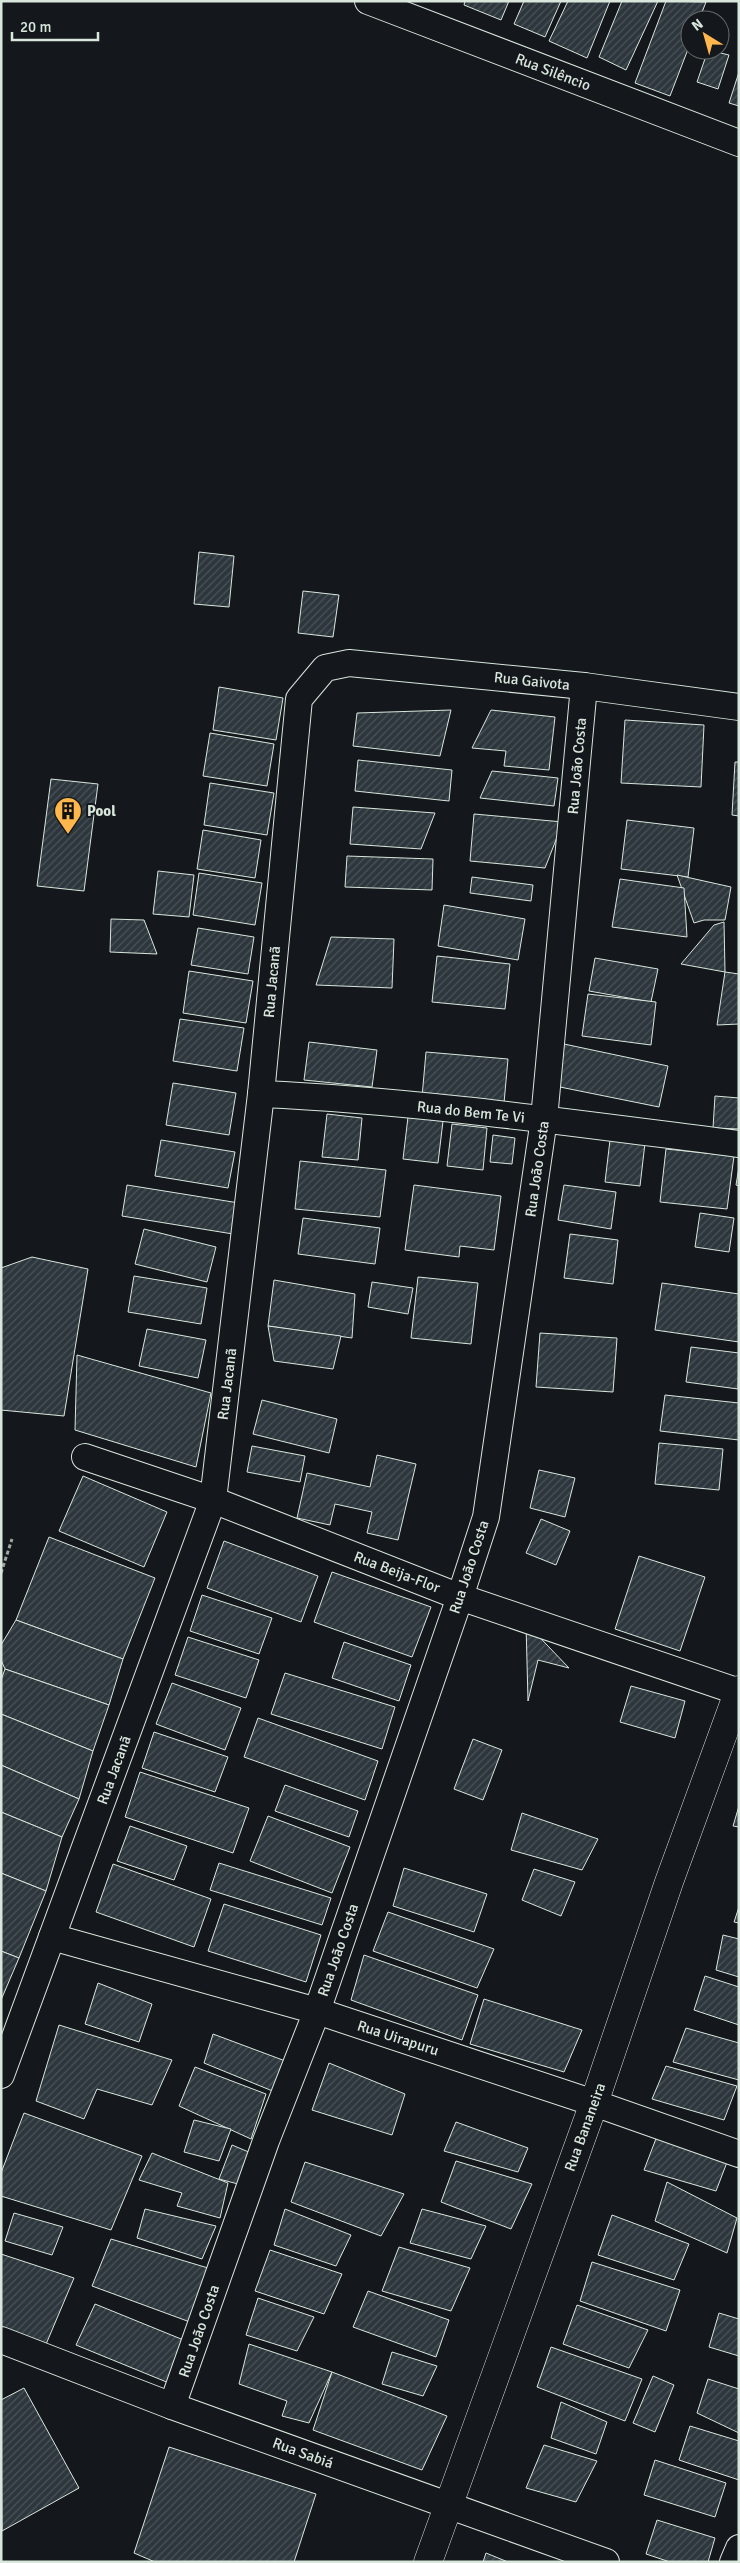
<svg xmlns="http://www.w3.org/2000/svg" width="740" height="2563" font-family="Signika,sans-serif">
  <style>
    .building { fill: url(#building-hatch); stroke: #d8e6dc }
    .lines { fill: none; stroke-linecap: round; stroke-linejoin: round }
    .street-casing { stroke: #d8e6dc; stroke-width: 28 }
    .secondary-casing { stroke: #d8e6dc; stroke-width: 29 }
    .path { stroke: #9da8a2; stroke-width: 3; stroke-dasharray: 4 2.5; stroke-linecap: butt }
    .street { stroke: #14181c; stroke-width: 26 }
    .secondary { stroke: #14181c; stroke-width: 28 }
    .labels { text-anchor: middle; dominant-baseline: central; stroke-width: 4; stroke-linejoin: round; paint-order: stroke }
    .street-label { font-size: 15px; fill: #d8e6dc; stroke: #14181c }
    .poi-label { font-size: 15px; font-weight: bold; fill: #d8e6dc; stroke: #14181c; text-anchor: start }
  </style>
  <defs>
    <pattern id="building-hatch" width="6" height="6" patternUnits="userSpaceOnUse" patternTransform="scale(1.25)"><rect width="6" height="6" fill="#2c363c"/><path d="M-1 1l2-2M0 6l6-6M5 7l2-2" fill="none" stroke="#4a5358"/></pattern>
  </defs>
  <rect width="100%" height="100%" fill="#14181c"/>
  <g class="building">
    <polygon points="465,1 509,1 501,20 464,5"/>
    <polygon points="524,1 561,1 545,37 514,24"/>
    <polygon points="568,1 610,1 587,58 549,41"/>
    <polygon points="622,1 658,1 626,70 599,57"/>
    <polygon points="666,1 706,2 699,20 690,20 690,44 670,96 635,83"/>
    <polygon points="708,50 729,55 718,89 697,82"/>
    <polygon points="739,72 739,106 729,103"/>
    <polygon points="199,552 234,556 229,607 194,604"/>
    <polygon points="303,591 339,595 333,637 298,633"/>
    <polygon points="219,687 283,698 276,740 213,730"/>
    <polygon points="451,710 440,756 353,746 357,713"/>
    <polygon points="491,710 555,717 549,770 504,766 506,751 472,748"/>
    <polygon points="625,720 704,725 701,787 621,783"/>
    <polygon points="210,733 274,744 267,786 203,776"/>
    <polygon points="358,760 452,770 449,801 355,791"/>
    <polygon points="735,762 739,762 739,816 732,815"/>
    <polygon points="492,771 558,778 554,806 480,798"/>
    <polygon points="51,779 98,784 84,891 37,886"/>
    <polygon points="210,783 274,793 267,835 204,825"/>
    <polygon points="353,807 435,813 421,849 350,844"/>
    <polygon points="474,814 563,822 545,868 470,861"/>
    <polygon points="627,820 694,828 688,877 621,869"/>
    <polygon points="203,830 261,840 255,878 197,869"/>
    <polygon points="347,856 433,859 432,890 345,887"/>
    <polygon points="158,871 194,875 189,917 153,914"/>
    <polygon points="199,873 262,883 255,925 193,915"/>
    <polygon points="677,875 731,887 725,920 704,920 694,923"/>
    <polygon points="472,877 533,885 531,901 470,893"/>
    <polygon points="620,879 684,888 687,937 612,927"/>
    <polygon points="444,905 525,919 518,960 438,946"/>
    <polygon points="111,919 144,920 157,954 110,952"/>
    <polygon points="724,922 725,972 681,964 714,925"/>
    <polygon points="198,928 254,937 248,974 191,965"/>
    <polygon points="331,937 394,939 392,988 316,985"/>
    <polygon points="437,956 510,964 505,1009 432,1002"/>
    <polygon points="595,958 658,969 651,1002 589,991"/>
    <polygon points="189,971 253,981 246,1023 183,1013"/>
    <polygon points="725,972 739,974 739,1024 717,1025"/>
    <polygon points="588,994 656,1002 651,1045 582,1036"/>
    <polygon points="180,1019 244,1028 237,1071 173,1061"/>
    <polygon points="309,1042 377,1050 372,1087 304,1080"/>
    <polygon points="564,1044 668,1066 659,1107 555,1086"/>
    <polygon points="426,1052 508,1059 504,1103 422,1097"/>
    <polygon points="173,1083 236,1093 229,1135 166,1125"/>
    <polygon points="715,1096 739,1098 739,1129 713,1128"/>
    <polygon points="327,1114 362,1118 358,1160 322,1157"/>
    <polygon points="408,1117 443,1121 438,1163 403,1159"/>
    <polygon points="452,1124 487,1128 483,1170 447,1166"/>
    <polygon points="493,1135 515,1138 512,1164 490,1162"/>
    <polygon points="161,1140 235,1152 228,1188 155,1176"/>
    <polygon points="610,1140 645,1143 640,1186 605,1182"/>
    <polygon points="666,1149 734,1156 727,1209 660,1202"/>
    <polygon points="300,1161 386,1170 380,1217 295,1209"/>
    <polygon points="739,1167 739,1186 736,1185"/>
    <polygon points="127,1185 239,1203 233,1234 122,1216"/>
    <polygon points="414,1185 501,1196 494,1250 460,1246 459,1257 405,1250"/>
    <polygon points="564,1185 616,1192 611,1229 558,1220"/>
    <polygon points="700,1213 734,1218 729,1252 695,1247"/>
    <polygon points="303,1218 380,1228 375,1264 298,1254"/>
    <polygon points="144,1229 216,1247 207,1282 135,1264"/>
    <polygon points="570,1234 618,1240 613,1284 564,1278"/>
    <polygon points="32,1257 88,1269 64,1416 1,1410 1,1268"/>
    <polygon points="134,1276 207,1288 201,1324 128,1312"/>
    <polygon points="418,1277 478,1283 471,1344 411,1338"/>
    <polygon points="274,1280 355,1294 352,1338 268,1326"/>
    <polygon points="372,1282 413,1288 408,1314 368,1307"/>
    <polygon points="662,1283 739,1294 739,1342 655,1330"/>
    <polygon points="268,1326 341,1336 333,1369 274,1361"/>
    <polygon points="147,1329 206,1340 198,1378 139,1366"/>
    <polygon points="540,1333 617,1338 613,1392 536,1387"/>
    <polygon points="691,1347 739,1353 738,1389 686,1382"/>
    <polygon points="77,1355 211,1393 196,1467 75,1430"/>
    <polygon points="665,1395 739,1403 739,1440 660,1431"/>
    <polygon points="262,1400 337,1419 329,1453 253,1434"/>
    <polygon points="659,1443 723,1449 719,1490 655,1484"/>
    <polygon points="252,1446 305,1456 300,1482 247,1472"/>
    <polygon points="377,1455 416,1464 398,1540 367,1533 372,1512 335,1504 330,1525 297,1518 307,1473 370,1487"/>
    <polygon points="539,1470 575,1478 565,1517 530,1508"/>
    <polygon points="83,1476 167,1512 144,1567 59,1531"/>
    <polygon points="541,1519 570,1531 556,1565 526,1553"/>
    <polygon points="49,1537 155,1578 123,1659 16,1620"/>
    <polygon points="224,1541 318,1576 301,1622 207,1588"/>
    <polygon points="639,1556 705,1577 680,1651 615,1629"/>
    <polygon points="332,1572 431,1607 412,1657 314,1622"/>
    <polygon points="202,1595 272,1618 259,1654 190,1631"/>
    <polygon points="16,1620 123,1659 109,1705 5,1669 1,1660 1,1645"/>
    <polygon points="526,1623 569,1668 538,1660 528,1701"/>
    <polygon points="188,1637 259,1660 246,1698 175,1675"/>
    <polygon points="344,1642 411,1665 399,1701 332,1678"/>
    <polygon points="5,1669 109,1705 93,1751 1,1714 1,1680"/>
    <polygon points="285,1673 395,1707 382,1749 271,1714"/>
    <polygon points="172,1683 241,1708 225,1750 156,1724"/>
    <polygon points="631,1686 685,1701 675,1738 620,1722"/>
    <polygon points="1,1714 93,1751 79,1799 1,1765"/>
    <polygon points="258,1718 378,1761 365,1800 244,1757"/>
    <polygon points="154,1732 228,1757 215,1792 142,1768"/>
    <polygon points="473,1739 502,1750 483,1800 454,1789"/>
    <polygon points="1,1765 79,1799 62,1837 1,1812"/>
    <polygon points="140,1772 249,1808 233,1853 125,1817"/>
    <polygon points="285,1785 358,1811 349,1837 275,1811"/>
    <polygon points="739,1806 739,1827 733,1826"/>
    <polygon points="1,1812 62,1837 46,1891 1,1873"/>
    <polygon points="522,1813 598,1839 582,1870 511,1850"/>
    <polygon points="268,1816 350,1847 332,1893 250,1861"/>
    <polygon points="130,1826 187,1846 174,1880 117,1861"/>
    <polygon points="219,1863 331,1898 322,1925 210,1890"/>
    <polygon points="113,1864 211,1899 194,1947 96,1912"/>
    <polygon points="404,1868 487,1894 474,1932 393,1906"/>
    <polygon points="534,1869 575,1882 561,1916 522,1900"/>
    <polygon points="1,1873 46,1891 19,1958 1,1951"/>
    <polygon points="224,1904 321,1935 306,1982 208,1951"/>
    <polygon points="739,1907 739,1923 734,1922"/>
    <polygon points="388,1912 494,1949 477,1988 373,1951"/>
    <polygon points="723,1935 739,1939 739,1977 716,1970"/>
    <polygon points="1,1951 19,1958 1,2000"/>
    <polygon points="364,1955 478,1995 462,2040 351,2000"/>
    <polygon points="705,1976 739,1987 739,2025 694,2010"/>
    <polygon points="98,1983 152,2004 139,2042 85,2024"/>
    <polygon points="484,1999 582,2030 564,2072 470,2044"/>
    <polygon points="59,2025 172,2060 152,2105 97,2089 84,2119 36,2101"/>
    <polygon points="686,2028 739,2043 739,2080 673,2062"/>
    <polygon points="213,2034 288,2062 275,2092 204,2063"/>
    <polygon points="329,2063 405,2094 392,2135 312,2110"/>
    <polygon points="666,2066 737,2086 724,2120 652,2099"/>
    <polygon points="195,2067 266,2094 251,2139 179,2106"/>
    <polygon points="24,2113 142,2156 111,2230 1,2196 1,2173"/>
    <polygon points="194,2120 231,2129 219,2161 184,2152"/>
    <polygon points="456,2122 528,2148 518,2172 444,2151"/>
    <polygon points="657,2136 729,2157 716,2191 644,2170"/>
    <polygon points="232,2145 251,2153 238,2184 219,2179"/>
    <polygon points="152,2153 228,2183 220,2218 177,2206 182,2193 139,2180"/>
    <polygon points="456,2161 532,2184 511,2229 441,2202"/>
    <polygon points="305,2162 404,2194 381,2236 291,2202"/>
    <polygon points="667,2182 737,2218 727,2253 655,2221"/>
    <polygon points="145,2209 216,2226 202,2259 137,2238"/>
    <polygon points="285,2209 351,2235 336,2266 274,2245"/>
    <polygon points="422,2209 486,2226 471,2259 410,2243"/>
    <polygon points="14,2213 63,2227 52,2255 5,2241"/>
    <polygon points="612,2215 689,2244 674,2280 598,2255"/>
    <polygon points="111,2239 208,2268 190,2322 92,2286"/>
    <polygon points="399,2247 470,2268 451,2311 382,2291"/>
    <polygon points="270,2250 342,2274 324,2314 255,2291"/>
    <polygon points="1,2254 74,2278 44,2349 1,2331"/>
    <polygon points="592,2262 680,2290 666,2331 580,2301"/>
    <polygon points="368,2291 449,2320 436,2357 353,2327"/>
    <polygon points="258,2298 314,2317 297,2351 246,2335"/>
    <polygon points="95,2304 186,2341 169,2383 76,2345"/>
    <polygon points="577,2305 648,2330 629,2368 563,2344"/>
    <polygon points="719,2313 739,2319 739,2356 709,2347"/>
    <polygon points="249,2344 332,2372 309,2423 282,2416 287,2401 239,2384"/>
    <polygon points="551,2347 642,2379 625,2421 537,2387"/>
    <polygon points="392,2352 437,2366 423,2396 382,2384"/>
    <polygon points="332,2372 447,2416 422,2470 313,2430"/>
    <polygon points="653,2376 674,2385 655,2432 633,2423"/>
    <polygon points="708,2379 739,2389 739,2433 697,2413"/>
    <polygon points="24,2388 79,2488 2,2531 1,2400"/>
    <polygon points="561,2402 607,2422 596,2454 551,2438"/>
    <polygon points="690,2426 739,2441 739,2480 679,2460"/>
    <polygon points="544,2445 597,2461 576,2502 526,2488"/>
    <polygon points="169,2447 316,2494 294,2562 155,2562 134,2553"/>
    <polygon points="655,2460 726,2483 715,2517 644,2495"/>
    <polygon points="657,2520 715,2538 708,2562 670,2562 646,2554"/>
    <polygon points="486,2553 508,2562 483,2562"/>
  </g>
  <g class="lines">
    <defs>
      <g id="street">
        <polyline points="368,1 739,143"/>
        <path d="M261,1094C421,1101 580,1124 739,1144"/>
        <polyline points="85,1457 213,1500 460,1597 739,1692"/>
        <polyline points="52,1937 317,2011 594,2103 739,2154"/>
        <polyline points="1,2075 213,1500 261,1094 299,699 325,668 349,663 584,686 739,707"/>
        <polyline points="1,2340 172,2406 606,2562"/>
        <polyline points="172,2406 266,2141 317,2011 460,1597 486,1517 544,1119 584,686"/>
        <polyline points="733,2562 739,2548"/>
      </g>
      <polyline id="secondary" points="428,2562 594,2103 669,1882 739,1690"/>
    </defs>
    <use href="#street" class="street-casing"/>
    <use href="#secondary" class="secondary-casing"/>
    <polyline class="path" points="1,1573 12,1539"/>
    <use href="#street" class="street"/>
    <use href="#secondary" class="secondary"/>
  </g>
  <defs>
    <symbol id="building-pin" viewBox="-11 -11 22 30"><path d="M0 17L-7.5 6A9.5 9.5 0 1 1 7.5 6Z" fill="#ffb74d" stroke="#14181c"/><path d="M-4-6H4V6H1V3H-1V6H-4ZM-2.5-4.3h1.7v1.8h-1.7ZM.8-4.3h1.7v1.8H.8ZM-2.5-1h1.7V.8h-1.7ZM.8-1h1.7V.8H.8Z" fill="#111"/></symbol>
  </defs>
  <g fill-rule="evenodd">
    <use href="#building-pin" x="52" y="795" width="32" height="43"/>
  </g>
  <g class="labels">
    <g class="street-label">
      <text transform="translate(553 72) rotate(21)">Rua Silêncio</text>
      <text transform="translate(532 681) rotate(6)">Rua Gaivota</text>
      <text transform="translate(577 766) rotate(-85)">Rua João Costa</text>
      <text transform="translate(272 982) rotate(-85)">Rua Jacanã</text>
      <text transform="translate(471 1112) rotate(6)">Rua do Bem Te Vi</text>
      <text transform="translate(537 1169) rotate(-82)">Rua João Costa</text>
      <text transform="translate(227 1384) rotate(-83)">Rua Jacanã</text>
      <text transform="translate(469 1567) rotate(-72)">Rua João Costa</text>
      <text transform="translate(397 1572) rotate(21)">Rua Beija-Flor</text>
      <text transform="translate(114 1770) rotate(-70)">Rua Jacanã</text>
      <text transform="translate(338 1950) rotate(-71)">Rua João Costa</text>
      <text transform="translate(398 2038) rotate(18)">Rua Uirapuru</text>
      <text transform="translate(585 2127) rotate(-70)">Rua Bananeira</text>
      <text transform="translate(199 2331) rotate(-71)">Rua João Costa</text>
      <text transform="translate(303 2453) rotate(20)">Rua Sabiá</text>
    </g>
    <g class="poi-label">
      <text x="87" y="811">Pool</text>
    </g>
  </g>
  <rect width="740" height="2563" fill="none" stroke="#d8e6dc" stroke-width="5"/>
  <g transform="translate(705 35) rotate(323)"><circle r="24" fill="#14181c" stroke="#626a69"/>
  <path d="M0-4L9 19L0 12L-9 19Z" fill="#ffb74d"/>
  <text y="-8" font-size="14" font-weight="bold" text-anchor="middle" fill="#d8e6dc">N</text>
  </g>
  <path d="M12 32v8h86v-8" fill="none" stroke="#d8e6dc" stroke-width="2.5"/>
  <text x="20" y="32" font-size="15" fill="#d8e6dc" stroke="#14181c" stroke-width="4" paint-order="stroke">20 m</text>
</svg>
